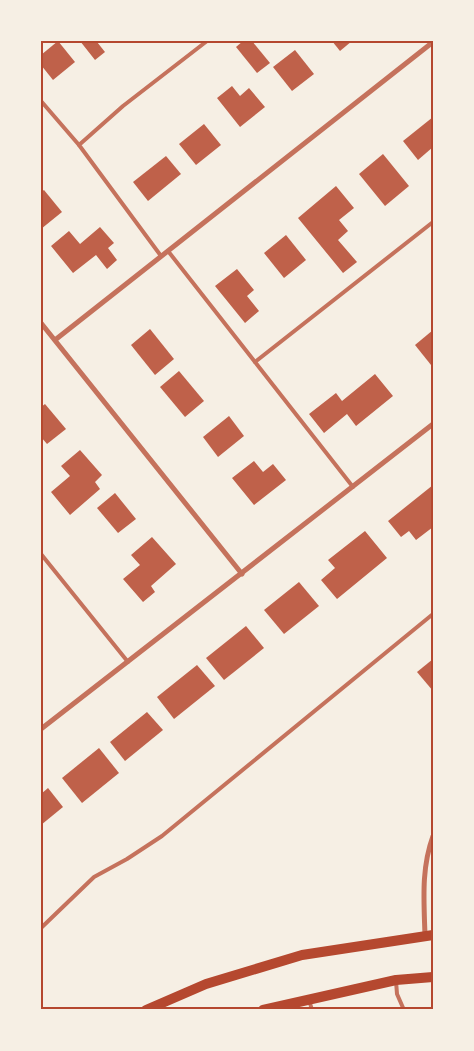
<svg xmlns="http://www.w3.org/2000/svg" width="474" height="1051" font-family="'Asap Condensed',sans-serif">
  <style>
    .building { fill: #bf614a }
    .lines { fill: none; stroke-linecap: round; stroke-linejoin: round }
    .service { stroke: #c5725c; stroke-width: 4 }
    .minor { stroke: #c5725c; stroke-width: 5 }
    .secondary { stroke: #b5482f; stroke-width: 10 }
    .neatline { fill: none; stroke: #b5482f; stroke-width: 2 }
  </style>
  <rect width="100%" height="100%" fill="#f6efe4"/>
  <g class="building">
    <polygon points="58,41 75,62 53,80 41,65 41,55"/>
    <polygon points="80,41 99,41 97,42 105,52 95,60"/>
    <polygon points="243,41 252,41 270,63 257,73 236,47"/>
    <polygon points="332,41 352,41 340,51"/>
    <polygon points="295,50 314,74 292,91 273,67"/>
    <polygon points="232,86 240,96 249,88 265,107 240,127 217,98"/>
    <polygon points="433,117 433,147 418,160 403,141"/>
    <polygon points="204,124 221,145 196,165 179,144"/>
    <polygon points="383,154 409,186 385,206 359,174"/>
    <polygon points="166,156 181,174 148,201 133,182"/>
    <polygon points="336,186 354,208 339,220 348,231 338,240 357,262 343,273 298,218"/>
    <polygon points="44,190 62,212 41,229 41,192"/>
    <polygon points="100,227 114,243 108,248 117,260 107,269 96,255 73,273 51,246 69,231 80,244"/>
    <polygon points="286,235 306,260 284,278 264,253"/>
    <polygon points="237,269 254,290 247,296 259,311 245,323 215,286"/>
    <polygon points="150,329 174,359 155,375 131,345"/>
    <polygon points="433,330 433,363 431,365 415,345"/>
    <polygon points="179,371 204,401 185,417 160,387"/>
    <polygon points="375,374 393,396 356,426 347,414 324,433 309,414 336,393 342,401"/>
    <polygon points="45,404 66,429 47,444 41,437 41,407"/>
    <polygon points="229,416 244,436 218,457 203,437"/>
    <polygon points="80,450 102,475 95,482 100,489 70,515 51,492 70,476 61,466"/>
    <polygon points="254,461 263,472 273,464 286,480 254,505 232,478"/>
    <polygon points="433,485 433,527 416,540 409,531 401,537 388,521"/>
    <polygon points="115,493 136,519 118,533 97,508"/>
    <polygon points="365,531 387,558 337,599 321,580 335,568 328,560"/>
    <polygon points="152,537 176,564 151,586 155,592 143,602 123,579 140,565 131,555"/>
    <polygon points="299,582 319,606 284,634 264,610"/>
    <polygon points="246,626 264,648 224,680 206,658"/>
    <polygon points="433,659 433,691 417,672"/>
    <polygon points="197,665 215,686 174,719 157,697"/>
    <polygon points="147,712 163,730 125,761 110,742"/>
    <polygon points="99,748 119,773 82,803 62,778"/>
    <polygon points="48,788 63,807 41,825 41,794"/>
  </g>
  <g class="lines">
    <g class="service">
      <polyline points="41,101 79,145"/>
      <polyline points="168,251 353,487"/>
      <polyline points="161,256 79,145 123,106 207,41"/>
      <polyline points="255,362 433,222"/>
      <polyline points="41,554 128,662"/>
      <polyline points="41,928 94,877 127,859 162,836 433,614"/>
      <polyline points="396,981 397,994 404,1010"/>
      <polyline points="309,1000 312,1010"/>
    </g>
    <g class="minor">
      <polyline points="41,323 242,574"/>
      <polyline points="55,340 433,42"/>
      <polyline points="41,729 433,424"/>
      <path d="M425,936C424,901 421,869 433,836"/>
    </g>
    <g class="secondary">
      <polyline points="146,1010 206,984 302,955 433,935"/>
      <polyline points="263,1010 396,980 433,977"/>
    </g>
  </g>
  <rect width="474" height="1051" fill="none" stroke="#f6efe4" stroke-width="85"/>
  <rect x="42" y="42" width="390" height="966" class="neatline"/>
</svg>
